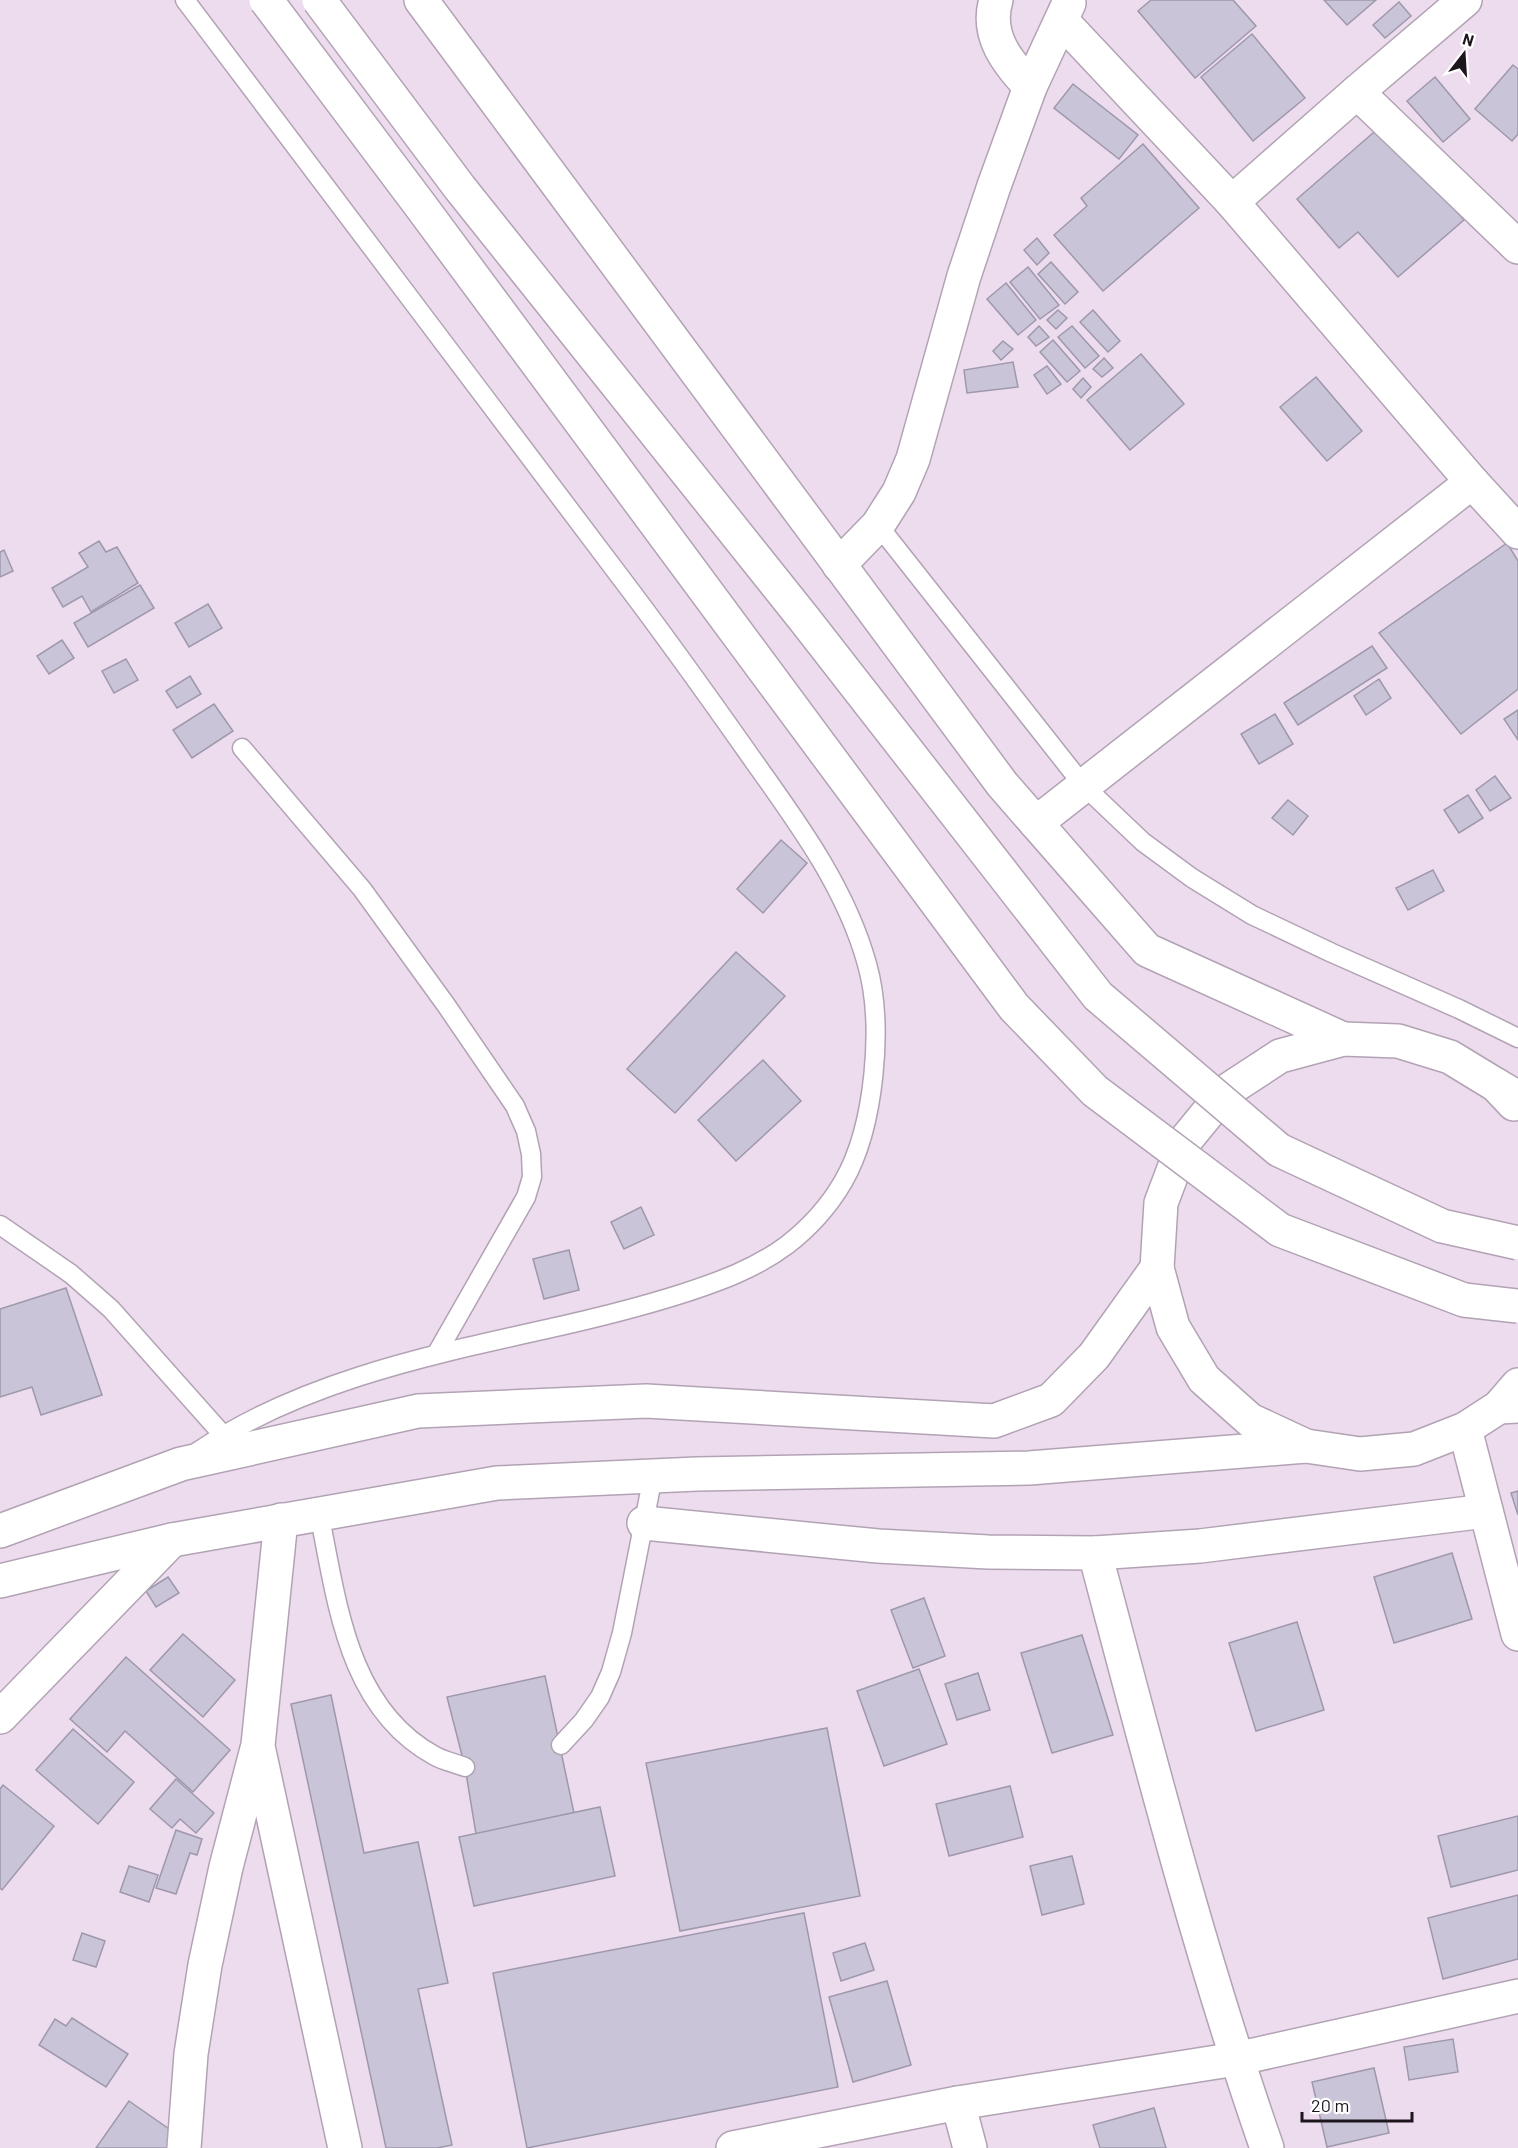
<svg xmlns="http://www.w3.org/2000/svg" width="1518" height="2148" font-family="Barlow,sans-serif">
  <style>
    .building { fill: #cac4d9; stroke: #9f98ac; stroke-width: 1.5 }
    .lines { fill: none; stroke-linecap: round; stroke-linejoin: round }
    .lane-casing { stroke: #b2a3b4; stroke-width: 21 }
    .street-casing { stroke: #b2a3b4; stroke-width: 36 }
    .primary-casing { stroke: #b2a3b4; stroke-width: 36 }
    .highway-casing { stroke: #b2a3b4; stroke-width: 36 }
    .lane { stroke: #fff; stroke-width: 18 }
    .street { stroke: #fff; stroke-width: 33 }
    .primary { stroke: #fff; stroke-width: 33 }
    .highway { stroke: #fff; stroke-width: 33 }
    .highway-bridge-casing { stroke: #b2a3b4; stroke-width: 36; stroke-linecap: butt }
    .highway-bridge { stroke: #fff; stroke-width: 33 }
  </style>
  <rect width="100%" height="100%" fill="#ecdcee"/>
  <g class="building">
    <polygon points="1151,0 1233,0 1256,26 1195,78 1138,11"/>
    <polygon points="1324,0 1376,0 1347,25"/>
    <polygon points="1399,2 1411,16 1385,38 1373,25"/>
    <polygon points="1252,34 1305,98 1253,141 1201,77"/>
    <polygon points="1513,65 1518,69 1518,134 1512,141 1475,109"/>
    <polygon points="1435,77 1470,119 1443,142 1407,101"/>
    <polygon points="1073,84 1138,135 1119,159 1054,108"/>
    <polygon points="1381,126 1464,220 1398,277 1358,232 1339,248 1297,199"/>
    <polygon points="1143,144 1199,208 1103,291 1054,235 1087,206 1081,198"/>
    <polygon points="1037,238 1049,253 1037,265 1024,250"/>
    <polygon points="1051,262 1078,292 1065,304 1038,274"/>
    <polygon points="1028,267 1059,305 1040,319 1010,282"/>
    <polygon points="1006,283 1036,320 1018,335 987,299"/>
    <polygon points="1058,310 1067,318 1056,329 1047,320"/>
    <polygon points="1093,310 1120,341 1108,352 1080,322"/>
    <polygon points="1039,326 1049,337 1036,346 1028,337"/>
    <polygon points="1072,326 1099,356 1085,368 1058,337"/>
    <polygon points="1053,340 1080,371 1067,382 1040,352"/>
    <polygon points="1003,341 1013,349 1001,360 993,351"/>
    <polygon points="1141,354 1184,404 1130,450 1087,400"/>
    <polygon points="1104,358 1113,368 1102,377 1093,369"/>
    <polygon points="1013,362 1018,387 967,393 964,370"/>
    <polygon points="1047,366 1061,384 1047,394 1034,375"/>
    <polygon points="1316,377 1362,431 1327,461 1280,407"/>
    <polygon points="1083,378 1091,387 1081,398 1073,389"/>
    <polygon points="99,541 106,552 117,547 138,583 91,612 82,596 63,607 52,588 88,567 79,553"/>
    <polygon points="1507,543 1518,561 1518,689 1461,734 1379,633"/>
    <polygon points="4,550 13,571 0,577 0,552"/>
    <polygon points="140,585 154,608 88,647 74,623"/>
    <polygon points="208,604 222,628 189,647 175,623"/>
    <polygon points="62,640 74,658 49,674 37,656"/>
    <polygon points="1372,646 1387,668 1298,725 1284,703"/>
    <polygon points="126,659 138,680 114,693 102,671"/>
    <polygon points="190,676 201,694 177,708 166,691"/>
    <polygon points="1379,679 1391,698 1366,715 1354,696"/>
    <polygon points="214,704 233,731 192,758 173,730"/>
    <polygon points="1518,710 1518,740 1504,719"/>
    <polygon points="1275,714 1293,744 1259,764 1241,734"/>
    <polygon points="1495,776 1511,798 1490,811 1476,790"/>
    <polygon points="1468,795 1483,818 1459,833 1444,810"/>
    <polygon points="1288,800 1308,816 1293,835 1272,818"/>
    <polygon points="781,840 807,863 763,913 737,889"/>
    <polygon points="1433,870 1444,891 1408,910 1396,888"/>
    <polygon points="736,952 785,996 675,1113 627,1069"/>
    <polygon points="763,1060 801,1101 736,1161 698,1120"/>
    <polygon points="641,1207 654,1235 624,1249 611,1222"/>
    <polygon points="569,1250 579,1290 544,1299 533,1259"/>
    <polygon points="66,1288 102,1395 41,1415 32,1387 0,1397 0,1309"/>
    <polygon points="1518,1491 1518,1515 1511,1493"/>
    <polygon points="1452,1553 1472,1619 1394,1643 1374,1577"/>
    <polygon points="168,1577 179,1593 156,1607 146,1591"/>
    <polygon points="924,1598 945,1656 913,1668 891,1610"/>
    <polygon points="1297,1622 1324,1710 1256,1731 1229,1643"/>
    <polygon points="183,1634 235,1680 203,1717 150,1670"/>
    <polygon points="1082,1635 1113,1735 1052,1753 1021,1653"/>
    <polygon points="126,1657 230,1750 193,1792 125,1731 107,1752 70,1719"/>
    <polygon points="919,1669 947,1744 884,1766 857,1691"/>
    <polygon points="978,1673 990,1710 957,1720 945,1684"/>
    <polygon points="545,1676 574,1813 476,1834 465,1767 447,1697"/>
    <polygon points="331,1695 364,1853 418,1842 448,1983 418,1989 452,2145 437,2148 386,2148 291,1704"/>
    <polygon points="827,1728 860,1896 680,1931 646,1763"/>
    <polygon points="73,1729 134,1782 98,1824 36,1770"/>
    <polygon points="176,1779 214,1813 196,1833 180,1819 172,1828 150,1809"/>
    <polygon points="3,1785 54,1826 2,1890 0,1888 0,1789"/>
    <polygon points="1010,1786 1023,1837 949,1856 936,1804"/>
    <polygon points="600,1807 615,1876 474,1906 459,1837"/>
    <polygon points="1518,1816 1518,1870 1451,1887 1438,1836"/>
    <polygon points="176,1830 202,1839 197,1855 190,1853 176,1894 156,1888"/>
    <polygon points="1072,1856 1084,1904 1042,1915 1030,1866"/>
    <polygon points="129,1866 158,1875 149,1902 120,1892"/>
    <polygon points="1518,1895 1518,1959 1443,1979 1428,1918"/>
    <polygon points="804,1913 838,2087 527,2148 493,1973"/>
    <polygon points="82,1933 105,1941 96,1967 73,1960"/>
    <polygon points="865,1943 874,1970 841,1981 833,1953"/>
    <polygon points="887,1981 911,2065 853,2082 829,1997"/>
    <polygon points="72,2018 128,2054 106,2087 39,2045 55,2019 66,2026"/>
    <polygon points="1453,2039 1458,2072 1409,2080 1404,2047"/>
    <polygon points="1374,2068 1389,2133 1327,2147 1312,2082"/>
    <polygon points="129,2101 179,2136 170,2148 96,2148"/>
    <polygon points="1154,2108 1166,2148 1100,2148 1093,2125"/>
  </g>
  <g class="lines">
    <defs>
      <g id="lane">
        <path d="M185,0C328,190 472,380 615,570C663,633 708,696 753,760C798,823 846,888 867,964C884,1024 875,1127 843,1182C829,1206 809,1228 787,1245C755,1269 718,1282 681,1294C637,1308 592,1319 547,1329C426,1356 301,1382 197,1452"/>
        <polyline points="878,525 1083,785 1143,842 1192,878 1252,915 1332,953 1459,1009 1518,1038"/>
        <polyline points="242,748 362,889 446,1005 515,1106 526,1131 531,1154 532,1177 526,1197 437,1353"/>
        <polyline points="0,1225 71,1274 111,1309 223,1435"/>
        <path d="M319,1513C337,1601 347,1708 435,1756C444,1761 455,1763 465,1767"/>
        <polyline points="561,1745 584,1720 600,1697 611,1672 622,1633 653,1476"/>
      </g>
      <g id="street">
        <path d="M996,0C985,36 1008,62 1030,87"/>
        <polyline points="1062,21 1232,202 1472,482 1518,532"/>
        <polyline points="1357,92 1518,247"/>
        <polyline points="1232,202 1357,92 1465,0"/>
        <polyline points="839,565 878,525 899,492 913,459 964,276 994,186 1030,87 1069,3"/>
        <polyline points="1036,823 1472,482"/>
        <polyline points="1465,1429 1518,1634"/>
        <polyline points="644,1523 878,1546 988,1552 1095,1553 1200,1546 1486,1511"/>
        <path d="M1095,1553C1148,1753 1199,1953 1267,2148"/>
        <polyline points="0,1717 172,1540"/>
        <polyline points="259,1751 345,2148"/>
        <polyline points="958,2103 970,2148"/>
        <polyline points="184,2148 191,2054 205,1965 226,1867 258,1745 281,1520"/>
        <polyline points="733,2148 958,2103 1236,2059 1518,1996"/>
      </g>
      <g id="primary">
        <polyline points="1514,1104 1496,1085 1450,1057 1398,1041 1343,1039 1280,1056 1225,1092 1184,1142 1161,1203 1157,1268 1173,1327 1204,1379 1250,1420 1306,1446 1360,1454 1414,1449 1465,1429 1499,1407 1518,1385"/>
        <polyline points="0,1531 181,1464 418,1411 646,1401 994,1421 1051,1400 1094,1356 1157,1268"/>
        <polyline points="0,1581 172,1540 497,1483 697,1474 1029,1468 1306,1446"/>
      </g>
      <g id="highway">
        <polyline points="421,0 1002,784 1147,950 1343,1039"/>
        <polyline points="1496,1085 1518,1098"/>
        <polyline points="1499,1407 1518,1406"/>
      </g>
    </defs>
    <use href="#lane" class="lane-casing"/>
    <use href="#street" class="street-casing"/>
    <use href="#primary" class="primary-casing"/>
    <use href="#highway" class="highway-casing"/>
    <use href="#lane" class="lane"/>
    <use href="#street" class="street"/>
    <use href="#primary" class="primary"/>
    <use href="#highway" class="highway"/>
    <defs>
      <g id="highway-bridge">
        <polyline points="266,0 420,205 1014,1007 1095,1091 1280,1230 1464,1300 1518,1306"/>
        <polyline points="319,0 460,188 805,620 1098,996 1279,1150 1442,1226 1518,1243"/>
      </g>
    </defs>
    <use href="#highway-bridge" class="highway-bridge-casing"/>
    <use href="#highway-bridge" class="highway-bridge"/>
  </g>
  <g transform="translate(1464 54) rotate(17)" stroke="#ffffff" stroke-width="4.5" paint-order="stroke">
  <path d="M0-4.5L10 22L0 15L-10 22Z" fill="#1d171d"/>
  <text y="-9" font-size="16" font-weight="bold" text-anchor="middle" fill="#1d171d">N</text>
  </g>
  <path d="M1302 2112v9h110v-9" fill="none" stroke="#1d171d" stroke-width="3"/>
  <text x="1311" y="2112" font-size="18" fill="#1d171d" stroke="#ffffff" stroke-width="4.5" paint-order="stroke">20 m</text>
</svg>
